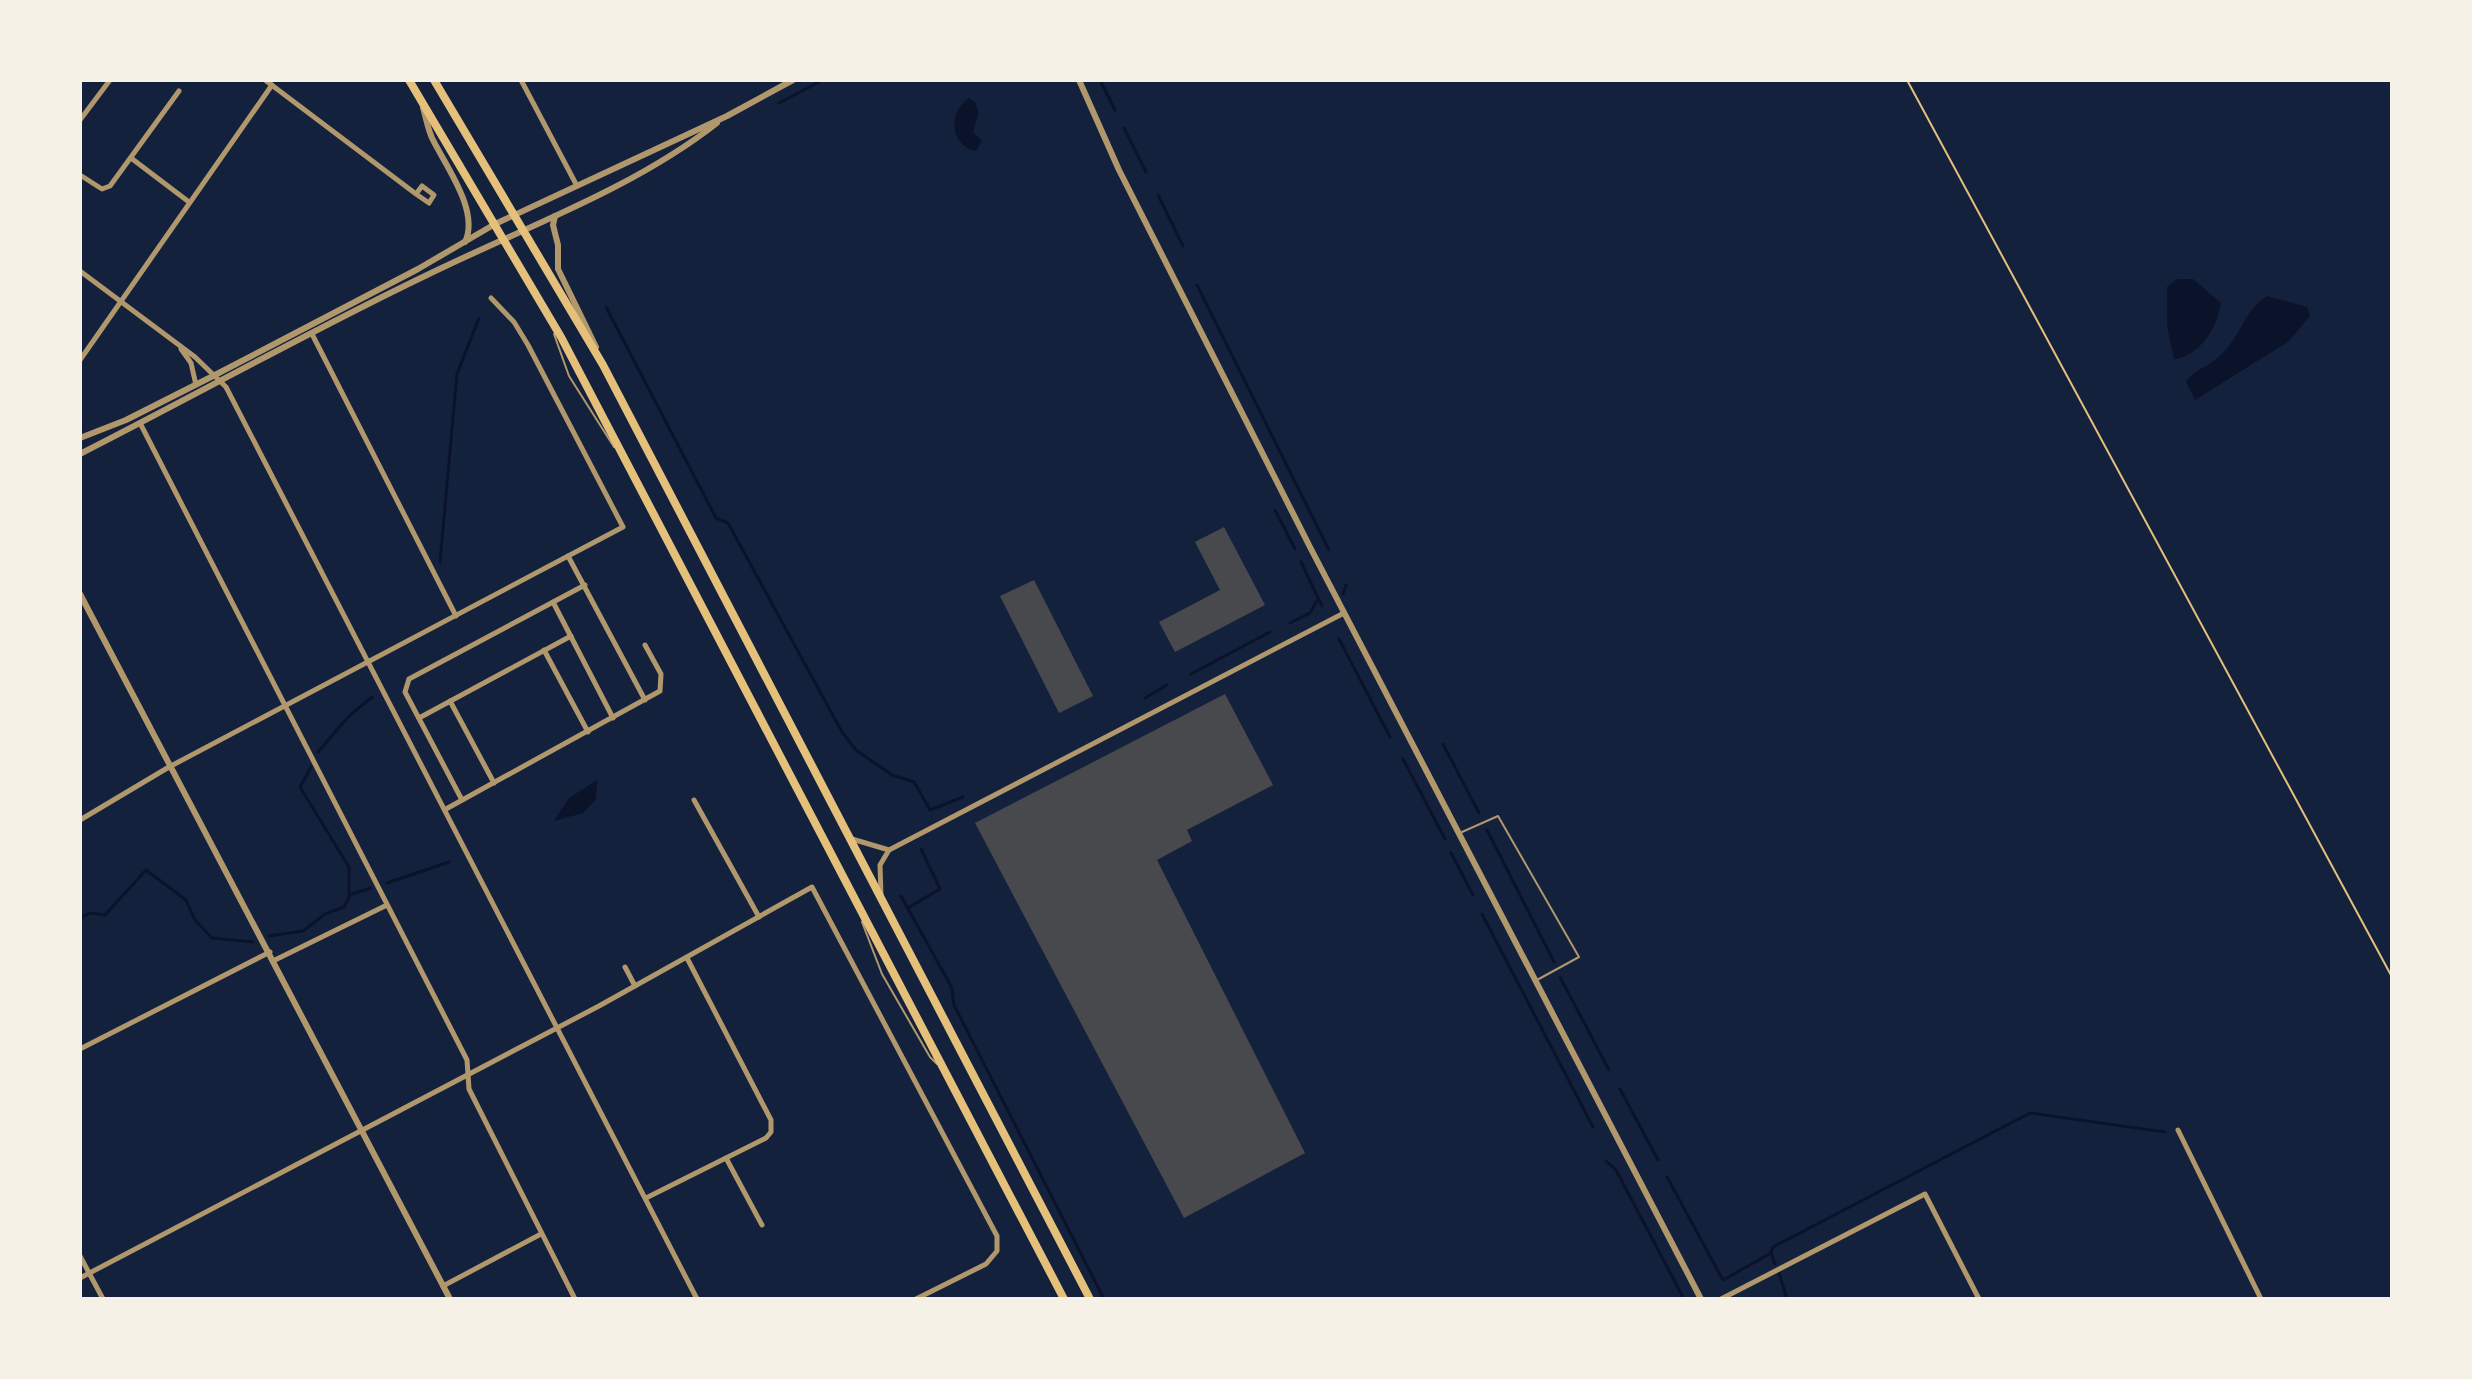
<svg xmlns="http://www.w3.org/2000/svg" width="2472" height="1379" font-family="Cabin,sans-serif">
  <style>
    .water { fill: #0b132b }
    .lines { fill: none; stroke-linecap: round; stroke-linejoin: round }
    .stream { stroke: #0b132b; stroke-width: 3 }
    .building { fill: #48494c }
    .path { stroke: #e5c07b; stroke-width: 2 }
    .service { stroke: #b1986c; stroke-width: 2 }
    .minor { stroke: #b1986c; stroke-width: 5 }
    .tertiary { stroke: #b1986c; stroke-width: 6 }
    .trunk { stroke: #e5c07b; stroke-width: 8 }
  </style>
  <rect width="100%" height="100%" fill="#14213d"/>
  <g class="water">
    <path d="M969,98L975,102L979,112L973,132L982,141L976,151C947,145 950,109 969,98Z"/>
    <path d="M2177,279H2193L2221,303C2217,327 2201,356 2174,359L2167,326V287Z"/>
    <path d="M2267,296L2307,307L2310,316L2289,341L2195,400L2186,382C2197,367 2203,370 2216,359C2240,341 2242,312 2267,296Z"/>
    <polygon points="597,780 596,799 583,813 554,821 569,798"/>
  </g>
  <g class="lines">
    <g class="stream">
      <polyline points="1100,80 1115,110"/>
      <polyline points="779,103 821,81"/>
      <polyline points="1124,128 1146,172"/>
      <polyline points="1158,195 1183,246"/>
      <polyline points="1197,285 1329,550"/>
      <polyline points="606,307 716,518 728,523 842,732 856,750 892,775 914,782 930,810 963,797"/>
      <polyline points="1275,510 1295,549"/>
      <polyline points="440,562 457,374 479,318"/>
      <polyline points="1301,562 1322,606"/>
      <polyline points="1343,594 1346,585"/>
      <polyline points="1290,623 1310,613 1318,599"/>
      <polyline points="1339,639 1390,737"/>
      <polyline points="1191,674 1270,632"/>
      <polyline points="1145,698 1167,685"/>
      <polyline points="1443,744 1479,813"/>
      <polyline points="318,752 348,717 372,697"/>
      <polyline points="1403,759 1445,839"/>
      <polyline points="1487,830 1554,962"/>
      <polyline points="1451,853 1473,895"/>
      <polyline points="387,883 449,862"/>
      <polyline points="349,895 371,888"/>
      <polyline points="901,896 952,988 954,1005 1104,1299"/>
      <polyline points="908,908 940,889 921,849"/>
      <polyline points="1482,914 1593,1127"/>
      <polyline points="80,918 90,913 105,915 146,870 186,900 195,920 212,938 253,942"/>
      <polyline points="269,936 303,931 325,914 344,907 349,898 349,867 300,787 311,767"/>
      <polyline points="1560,977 1609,1070"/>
      <polyline points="1620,1089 1658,1160"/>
      <polyline points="1606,1161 1616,1170 1684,1299"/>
      <polyline points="1667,1177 1723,1280 1771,1253 1773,1247 2030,1113 2165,1132"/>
      <polyline points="1771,1253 1775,1264"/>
      <polyline points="1779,1273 1787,1299"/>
    </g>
  </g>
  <g class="building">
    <polygon points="1224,527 1265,605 1175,652 1159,622 1220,590 1195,542"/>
    <polygon points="1034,580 1093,696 1059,713 1000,596"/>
    <polygon points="1225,694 1273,785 1187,830 1192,841 1157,860 1305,1153 1184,1218 975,823"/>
  </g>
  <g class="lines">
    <polyline class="path" points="1907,80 2392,977"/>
    <g class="service">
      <polyline points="554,334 569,376 614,447"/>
      <polyline points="1462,832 1498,816 1579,957 1537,980"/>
      <polyline points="862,922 882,974 930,1057 937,1064"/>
    </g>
    <g class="minor">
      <polyline points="265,80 416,194 429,203 434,195 422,186 416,194"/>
      <polyline points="521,80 577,186"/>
      <polyline points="80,120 110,80"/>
      <polyline points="131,158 189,202"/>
      <polyline points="80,175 102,189 110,186 179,91"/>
      <polyline points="80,271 195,357 226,387 697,1299"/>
      <polyline points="312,334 456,616"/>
      <polyline points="181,349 191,363 196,385"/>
      <polyline points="80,360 272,85"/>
      <polyline points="140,423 467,1060 469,1089 575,1299"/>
      <polyline points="568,556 645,700"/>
      <polyline points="553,602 613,718"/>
      <polyline points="544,650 588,732"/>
      <polyline points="450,701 494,783"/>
      <polyline points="419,718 571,636"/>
      <polyline points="462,800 405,692 409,679 585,585"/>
      <polyline points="694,800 759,917"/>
      <polyline points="446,809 660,691 661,674 645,645"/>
      <polyline points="80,820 169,767 623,527 528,345 514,322 491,298"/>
      <polyline points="852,839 889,850 880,865 881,896"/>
      <polyline points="889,850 1344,613"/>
      <polyline points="275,960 387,905"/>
      <polyline points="625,967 635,986"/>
      <polyline points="80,1049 270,952"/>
      <polyline points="2178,1130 2261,1299"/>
      <polyline points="726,1158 762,1225"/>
      <polyline points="646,1198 766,1138 771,1132 771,1120 687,958"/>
      <polyline points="80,1256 103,1299"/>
      <polyline points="80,1278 599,1006 812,887 997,1236 997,1251 986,1264 916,1299"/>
      <polyline points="443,1286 541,1234"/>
      <polyline points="1721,1299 1925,1194 1979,1299"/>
    </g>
    <g class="tertiary">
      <polyline points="1079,80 1119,170 1311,549 1701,1299"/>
      <path d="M423,108C426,118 428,129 432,138C445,165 480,211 465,242"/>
      <polyline points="555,216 553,225 558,245 558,269 596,347"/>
      <polyline points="80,438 126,420 213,376 418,269 495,224 727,116 793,80"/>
      <path d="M80,454C196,395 310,331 427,275C523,228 633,189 717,123"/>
      <polyline points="80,594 450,1299"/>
    </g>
    <g class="trunk">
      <polyline points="409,80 561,337 1064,1299"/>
      <polyline points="434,80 603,365 1090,1299"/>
    </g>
  </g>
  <rect width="2472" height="1379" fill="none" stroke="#f6f1e7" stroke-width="164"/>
</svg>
